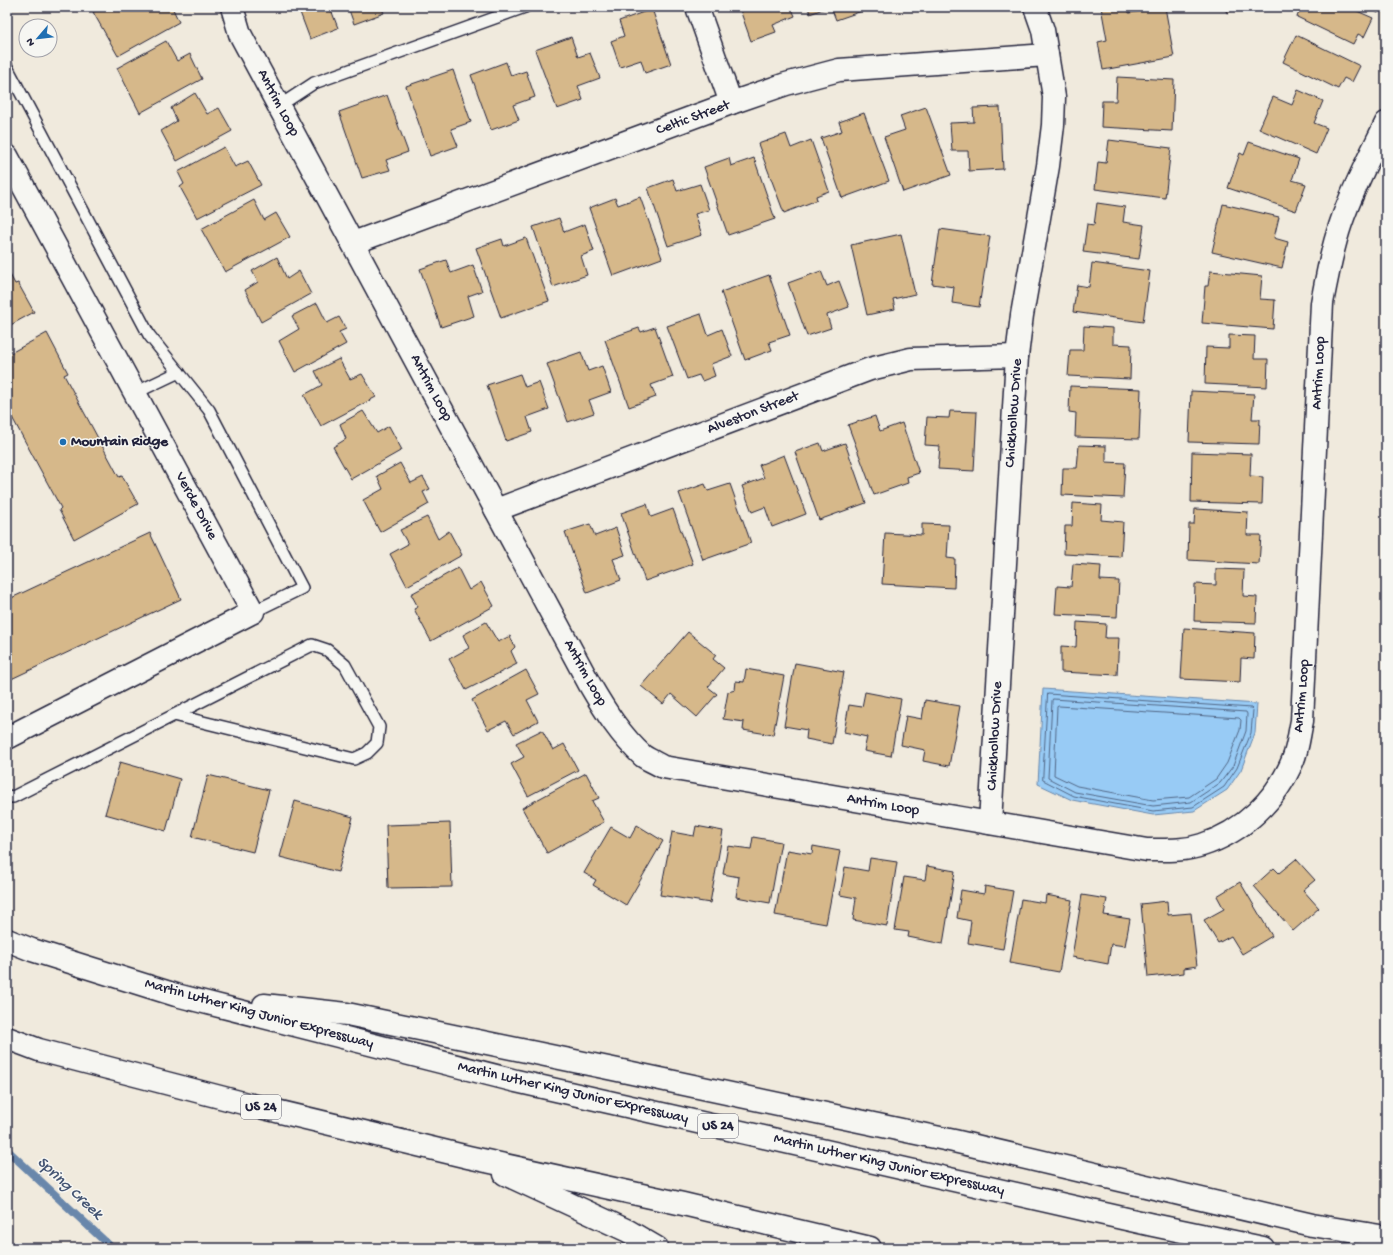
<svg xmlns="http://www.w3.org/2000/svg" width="1393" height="1255" font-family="'Gochi Hand',sans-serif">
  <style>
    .water { fill: #98cbf5; stroke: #6987ab }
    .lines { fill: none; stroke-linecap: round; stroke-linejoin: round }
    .shore { stroke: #516685; stroke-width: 1 }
    .stream { stroke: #6987ab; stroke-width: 8 }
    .building { fill: #d6b88a; stroke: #22223b }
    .service-casing { stroke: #22223b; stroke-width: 14 }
    .minor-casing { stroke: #22223b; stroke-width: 25 }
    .motorway-casing { stroke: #22223b; stroke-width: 25 }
    .service { stroke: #f6f6f2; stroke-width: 11 }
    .minor { stroke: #f6f6f2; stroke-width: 22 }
    .motorway { stroke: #f6f6f2; stroke-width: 22 }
    .poi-dot { fill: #1f6fb2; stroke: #f6f6f2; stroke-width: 1.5 }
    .labels { text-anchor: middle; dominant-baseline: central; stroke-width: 3; stroke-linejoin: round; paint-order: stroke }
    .shield { fill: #f6f6f2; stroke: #626272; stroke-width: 1 }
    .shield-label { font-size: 14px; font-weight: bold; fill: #22223b }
    .street-label { font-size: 15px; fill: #22223b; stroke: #f6f6f2 }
    .poi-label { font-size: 15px; font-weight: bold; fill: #22223b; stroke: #f6f6f2; text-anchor: start }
    .water-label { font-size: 16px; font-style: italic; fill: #455573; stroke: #f6f6f2 }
  </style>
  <rect width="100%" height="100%" fill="#f0eadd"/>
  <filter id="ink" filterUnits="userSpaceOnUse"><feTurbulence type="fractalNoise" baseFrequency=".025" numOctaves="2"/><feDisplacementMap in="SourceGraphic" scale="8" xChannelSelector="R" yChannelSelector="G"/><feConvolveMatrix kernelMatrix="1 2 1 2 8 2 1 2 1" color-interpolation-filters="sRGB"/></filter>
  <g filter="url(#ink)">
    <polygon class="water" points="1043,689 1257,704 1255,733 1241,770 1227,790 1194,811 1153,815 1072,800 1038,784"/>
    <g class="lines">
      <g class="shore">
        <polygon points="1048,694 1251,708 1253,710 1251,733 1237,768 1224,787 1193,807 1153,811 1115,804 1074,796 1043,780"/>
        <polygon points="1053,699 1246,712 1247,714 1246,731 1233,766 1220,783 1191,802 1153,806 1075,792 1048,778 1052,701"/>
        <polygon points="1059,706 1239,718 1241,720 1240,730 1227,763 1216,779 1189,797 1153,800 1077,786 1054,775 1057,707"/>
      </g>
      <polyline class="stream" points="7,1150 112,1248"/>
    </g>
    <g class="building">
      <polygon points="103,7 172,7 179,22 118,56 93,12"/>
      <polygon points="298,7 330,7 338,28 310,39"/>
      <polygon points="348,7 381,7 384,13 354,24"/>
      <polygon points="739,7 791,7 795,16 773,25 776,32 751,41"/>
      <polygon points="808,7 828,7 810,14"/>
      <polygon points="831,7 861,7 862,11 836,20"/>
      <polygon points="1101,7 1128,7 1129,13 1165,7 1174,57 1103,70 1098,42 1107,40"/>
      <polygon points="1224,7 1237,7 1227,13"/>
      <polygon points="1301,7 1348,7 1373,18 1364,37 1358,34 1353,44 1297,17"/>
      <polygon points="1367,7 1381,7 1378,13"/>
      <polygon points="652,9 671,64 645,73 641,60 620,67 611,41 624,36 619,21"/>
      <polygon points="1296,35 1360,66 1352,82 1344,78 1338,89 1283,62"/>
      <polygon points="571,37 578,57 590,53 600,78 578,86 583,100 557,109 535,50"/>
      <polygon points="166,41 177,61 190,54 202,79 140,113 117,68"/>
      <polygon points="506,62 511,76 526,71 535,97 513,105 519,120 491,130 471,75"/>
      <polygon points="453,70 471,122 451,129 458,146 430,156 406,86"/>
      <polygon points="1117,77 1174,80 1172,131 1101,127 1102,101 1116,101"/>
      <polygon points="1298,90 1323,101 1314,123 1327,128 1316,154 1259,129 1273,97 1292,105"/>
      <polygon points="195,93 207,114 219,108 232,131 177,161 161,131 177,121 171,108"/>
      <polygon points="387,95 408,152 386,160 390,170 362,178 339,112"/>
      <polygon points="926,107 951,175 903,192 884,137 905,130 900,116"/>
      <polygon points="1000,107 1003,169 969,171 968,151 952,151 950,123 974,122 973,108"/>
      <polygon points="864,113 889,181 842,198 821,138 842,131 839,122"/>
      <polygon points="786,134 791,148 811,140 829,191 816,196 817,200 784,213 758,144"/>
      <polygon points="1109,140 1171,148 1165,198 1095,189 1098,162 1106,163"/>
      <polygon points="1249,142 1299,159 1292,180 1306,184 1296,211 1228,188 1240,153 1244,155"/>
      <polygon points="224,147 235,167 248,161 261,185 197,218 180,187 184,184 178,172"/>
      <polygon points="729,158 731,166 754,158 775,219 728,235 704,167"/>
      <polygon points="673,179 677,191 700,184 709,210 695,214 702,235 668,246 648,188"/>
      <polygon points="640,197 662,258 613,276 589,208 615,198 618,205"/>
      <polygon points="254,200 264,220 276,213 290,237 225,272 201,229"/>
      <polygon points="1097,203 1125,207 1123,222 1144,225 1139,259 1083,252 1087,224 1094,225"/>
      <polygon points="1223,204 1279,217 1274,238 1288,242 1282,268 1212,252"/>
      <polygon points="559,218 564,232 585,224 594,251 581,256 587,275 553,287 533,227"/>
      <polygon points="940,229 990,236 979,307 952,303 954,287 932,284"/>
      <polygon points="901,234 915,294 893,299 895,309 867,315 851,245"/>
      <polygon points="526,238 549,301 501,318 476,248 502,239 504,246"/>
      <polygon points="277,257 287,279 299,271 311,294 261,322 245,290 258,282 252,271"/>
      <polygon points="446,260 451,273 473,265 482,291 468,296 474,316 441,327 420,269"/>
      <polygon points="1092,263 1150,271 1143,322 1073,312 1077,285 1089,287"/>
      <polygon points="7,269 15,284 18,283 34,312 7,327"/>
      <polygon points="821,271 827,286 839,281 849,307 827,315 831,328 807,336 788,283"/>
      <polygon points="1210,271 1262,276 1260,299 1275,300 1273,329 1202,323 1205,286 1208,286"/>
      <polygon points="769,275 790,335 769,342 772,350 745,360 721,292"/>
      <polygon points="317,303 327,323 339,317 346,329 339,332 346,344 295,372 279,341 299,329 292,316"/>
      <polygon points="701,314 708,335 722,329 732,356 711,364 715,376 702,381 699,375 687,379 667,326"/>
      <polygon points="1084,326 1113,328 1113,344 1131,345 1130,379 1068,376 1070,350 1083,350"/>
      <polygon points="655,327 673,377 651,385 656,397 629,407 605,340 639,328 641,332"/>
      <polygon points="47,333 68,373 64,375 119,477 122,476 138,504 74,539 59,510 61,508 7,408 7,355"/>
      <polygon points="1229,335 1255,336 1254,359 1268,359 1267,387 1205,384 1206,347 1229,348"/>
      <polygon points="581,352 588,371 602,366 611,392 589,400 594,413 568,422 547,364"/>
      <polygon points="339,359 350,379 362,374 376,397 321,426 304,395 322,385 315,371"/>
      <polygon points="520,374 525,387 539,382 549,409 527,417 532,432 506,441 487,385"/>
      <polygon points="1070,386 1141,389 1139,439 1075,437 1076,413 1069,412"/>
      <polygon points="1191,391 1254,394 1252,419 1260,419 1259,444 1189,442"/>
      <polygon points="363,411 377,433 389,426 402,450 351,479 333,447 346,439 340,424"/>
      <polygon points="950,411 977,412 974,471 938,469 940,446 925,445 927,417 949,418"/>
      <polygon points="875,416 880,431 902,423 919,473 907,477 908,483 874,495 848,425"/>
      <polygon points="820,443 823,451 845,443 866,503 819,520 795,452"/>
      <polygon points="1079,445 1106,446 1106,462 1125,463 1123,498 1062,495 1063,468 1077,468"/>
      <polygon points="1192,452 1251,454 1250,476 1263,477 1262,504 1191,502"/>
      <polygon points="784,455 806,514 772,527 765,507 752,512 742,486 764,478 759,465"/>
      <polygon points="400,463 411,483 423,477 430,489 423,492 429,504 380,532 363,500 383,489 377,476"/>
      <polygon points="705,484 708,491 730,484 751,543 703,560 679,493"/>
      <polygon points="1073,503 1102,505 1101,520 1123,522 1121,557 1064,554 1065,526 1072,526"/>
      <polygon points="647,504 651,517 673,509 693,564 645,581 621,513"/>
      <polygon points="1195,509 1248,512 1247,535 1261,535 1259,564 1188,560 1189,524 1194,524"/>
      <polygon points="427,517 438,539 449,531 462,555 407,586 390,554 408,544 400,530"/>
      <polygon points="590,524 595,536 616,528 625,555 613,559 621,580 587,593 565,532"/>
      <polygon points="922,524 949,525 947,558 955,559 954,588 882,584 885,533 922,535"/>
      <polygon points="150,533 181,599 7,681 7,600"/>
      <polygon points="1073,564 1101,566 1100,580 1119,581 1117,617 1055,614 1057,586 1071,587"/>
      <polygon points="458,568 469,590 481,582 494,606 431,641 414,609 418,607 411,594"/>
      <polygon points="1216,569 1244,570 1243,596 1257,597 1256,623 1194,621 1195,584 1216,585"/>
      <polygon points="486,622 498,642 510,636 515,647 511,651 517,664 466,690 449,659 469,648 463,635"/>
      <polygon points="1077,622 1106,624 1105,638 1119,638 1117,675 1061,672 1061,646 1076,647"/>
      <polygon points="1184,628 1255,633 1254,659 1241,658 1240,682 1181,679"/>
      <polygon points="688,632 716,655 713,659 724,668 708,687 717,694 697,717 671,694 663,704 641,686"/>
      <polygon points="795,663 844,672 832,744 806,739 807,730 784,726"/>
      <polygon points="746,669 784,676 773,735 743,730 744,722 723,719 728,692 735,690 736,681 744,682"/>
      <polygon points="526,670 539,694 527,700 538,721 514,734 506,721 488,730 472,700"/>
      <polygon points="865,692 901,699 891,756 864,751 867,737 844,732 849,705 862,707"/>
      <polygon points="925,700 960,706 949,766 923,761 925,750 901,745 906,716 922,719"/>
      <polygon points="542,730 553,750 564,744 578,770 528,796 511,764 524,757 516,743"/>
      <polygon points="120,762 180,779 166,831 105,814"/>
      <polygon points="586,773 599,798 592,801 604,822 547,853 522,808"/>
      <polygon points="208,775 269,790 253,852 192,837"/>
      <polygon points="295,801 353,817 338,872 280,857"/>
      <polygon points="450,823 452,887 388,888 386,825"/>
      <polygon points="637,825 663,841 626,905 593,885 596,880 584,873 611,827 630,838"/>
      <polygon points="696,826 723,831 710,903 660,895 672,832 694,836"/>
      <polygon points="753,837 781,842 770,903 736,897 739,877 723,874 728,846 751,849"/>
      <polygon points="813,846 840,851 826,924 775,915 787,850 812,854"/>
      <polygon points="870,858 897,862 887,926 853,920 856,898 840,895 845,867 868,871"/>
      <polygon points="1296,859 1315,880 1303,890 1319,908 1293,931 1254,886 1274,868 1279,873"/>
      <polygon points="927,866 955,871 943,944 908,937 909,932 895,930 904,877 925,880"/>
      <polygon points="1240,882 1272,936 1242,954 1231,936 1218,943 1204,920 1224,909 1217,896"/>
      <polygon points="985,886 1013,891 1003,949 968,943 971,921 957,918 961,890 984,894"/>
      <polygon points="1046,895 1072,900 1059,972 1010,963 1021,899 1045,903"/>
      <polygon points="1082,895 1107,899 1104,915 1130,919 1125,946 1111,944 1108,964 1072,957"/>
      <polygon points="1167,901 1168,915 1191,913 1197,966 1184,968 1184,973 1148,977 1141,904"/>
    </g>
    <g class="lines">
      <defs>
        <g id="service">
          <polyline points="7,67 149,335 209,410 302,588 253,612"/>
          <polyline points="279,106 314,83 525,7"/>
          <polyline points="135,393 179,372"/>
          <polyline points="7,796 13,797 312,645 327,650 345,665 379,727 377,743 367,753 354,759 174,715"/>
        </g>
        <g id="minor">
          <path d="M232,7L240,34L590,685C605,711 621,736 643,756C649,760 656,763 663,767L1147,850C1166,850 1184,851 1202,845C1243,832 1277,799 1293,760C1298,748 1299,734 1302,721L1322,303C1327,276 1332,249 1341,223C1353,188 1370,156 1386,123"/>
          <polyline points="697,7 731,103"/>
          <polyline points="7,156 253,612 7,738"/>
          <polyline points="353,243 731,103 786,84 839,70 1047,55"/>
          <polyline points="496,510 870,369 911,359 1017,356"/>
          <polyline points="990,823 1017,356 1022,315 1048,166 1053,125 1054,97 1043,30 1035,7"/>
        </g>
        <g id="motorway">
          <polyline points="7,940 32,950 176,995 516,1081 1153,1225 1263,1248"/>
          <polyline points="264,1005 347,1014 613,1069 954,1141 1312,1225 1386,1237"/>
          <polyline points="7,1038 39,1050 243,1103 468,1157 683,1204 870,1248"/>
          <polyline points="505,1174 628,1231 657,1248"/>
        </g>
      </defs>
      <use href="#service" class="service-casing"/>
      <use href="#minor" class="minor-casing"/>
      <use href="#motorway" class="motorway-casing"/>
      <use href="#service" class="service"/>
      <use href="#minor" class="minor"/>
      <use href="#motorway" class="motorway"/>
    </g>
  </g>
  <circle class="poi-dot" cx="63" cy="442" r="4"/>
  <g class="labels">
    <g class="shield">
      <rect x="241" y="1095" width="40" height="24" rx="3"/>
      <rect x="698" y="1114" width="40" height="24" rx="3"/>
    </g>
    <g class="shield-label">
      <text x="261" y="1107">US 24</text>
      <text x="718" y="1126">US 24</text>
    </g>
    <g class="street-label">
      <text transform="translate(278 103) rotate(62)">Antrim Loop</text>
      <text transform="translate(693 118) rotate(-20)">Celtic Street</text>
      <text transform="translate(1319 373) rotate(-87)">Antrim Loop</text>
      <text transform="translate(431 388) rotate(62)">Antrim Loop</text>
      <text transform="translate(753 413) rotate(-21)">Alveston Street</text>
      <text transform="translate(1014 413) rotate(-86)">Chickhollow Drive</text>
      <text transform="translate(196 506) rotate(62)">Verde Drive</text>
      <text transform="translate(585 673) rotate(61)">Antrim Loop</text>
      <text transform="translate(1302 696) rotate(-85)">Antrim Loop</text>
      <text transform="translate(995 736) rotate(-87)">Chickhollow Drive</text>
      <text transform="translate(883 805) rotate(10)">Antrim Loop</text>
      <text transform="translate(259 1014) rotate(15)">Martin Luther King Junior Expressway</text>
      <text transform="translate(573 1093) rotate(13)">Martin Luther King Junior Expressway</text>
      <text transform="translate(889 1165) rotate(13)">Martin Luther King Junior Expressway</text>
    </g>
    <g class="poi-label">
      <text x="71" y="442">Mountain Ridge</text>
    </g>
    <g class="water-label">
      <text transform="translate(69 1189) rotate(43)">Spring Creek</text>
    </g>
  </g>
  <rect width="1393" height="1255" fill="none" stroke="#f6f6f2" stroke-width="24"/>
  <rect x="12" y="12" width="1369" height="1231" fill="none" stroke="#22223b" stroke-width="1.5" filter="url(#ink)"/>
  <g transform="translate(38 38) rotate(242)"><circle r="19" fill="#f6f6f2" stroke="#a1a1a9"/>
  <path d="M0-3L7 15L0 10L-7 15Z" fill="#1f6fb2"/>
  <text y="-6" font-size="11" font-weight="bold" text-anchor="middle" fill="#22223b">N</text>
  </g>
</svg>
